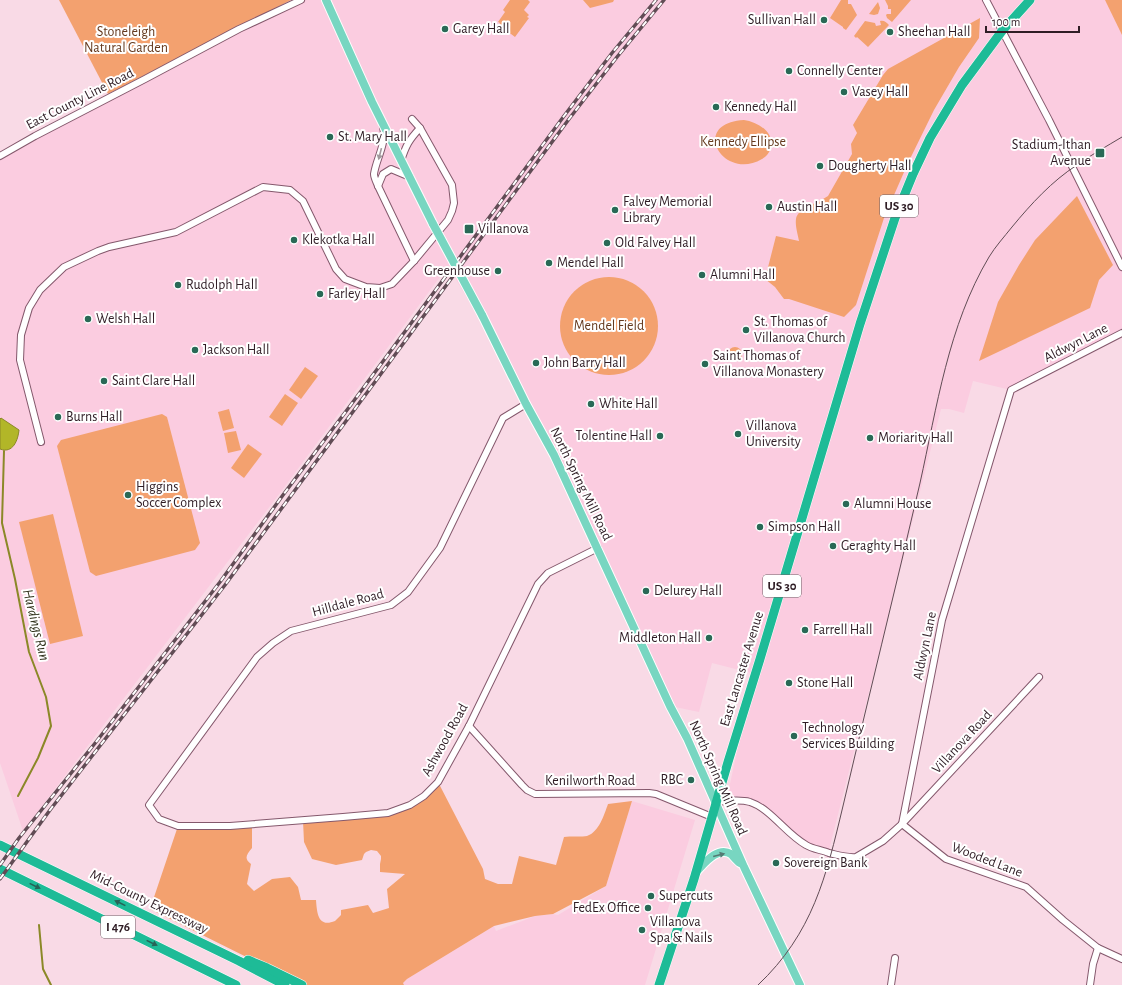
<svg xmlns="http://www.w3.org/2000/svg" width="1122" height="985" font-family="'Alegreya Sans',sans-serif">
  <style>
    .built { fill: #fbcce0 }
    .green { fill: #f3a16f }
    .water { fill: #b2b628; stroke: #8b8827 }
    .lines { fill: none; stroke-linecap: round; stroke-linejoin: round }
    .stream { stroke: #8b8827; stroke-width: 2 }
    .minor-casing { stroke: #84586c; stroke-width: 8 }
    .major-casing { stroke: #fff; stroke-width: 10 }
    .highway-casing { stroke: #fff; stroke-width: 10 }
    .minor { stroke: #fff; stroke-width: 6 }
    .major { stroke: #78d6c1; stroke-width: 8 }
    .highway { stroke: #1ebb97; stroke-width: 9 }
    .tram { stroke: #614c55; stroke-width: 1 }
    .rail-casing { stroke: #614c55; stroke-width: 3.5 }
    .rail { stroke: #fff; stroke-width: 2; stroke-dasharray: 6; stroke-linecap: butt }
    .major-bridge-casing { stroke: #fff; stroke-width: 10; stroke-linecap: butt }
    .major-bridge { stroke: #78d6c1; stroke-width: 8 }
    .oneway { fill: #a1999d }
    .oneway2 { fill: #547a73 }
    .oneway3 { fill: #276458 }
    .poi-dot { fill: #296956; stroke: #fff; stroke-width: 1.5 }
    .labels { text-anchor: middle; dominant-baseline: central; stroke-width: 4; stroke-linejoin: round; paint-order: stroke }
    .shield { fill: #fff; stroke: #6d6166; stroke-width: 1 }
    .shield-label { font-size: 13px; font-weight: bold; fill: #2f1d25 }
    .poi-label { font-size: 14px; fill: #2f1d25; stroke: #fff; text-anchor: start }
    .park-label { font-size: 14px; fill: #653a1f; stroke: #fff }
    .street-label { font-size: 14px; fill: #2f1d25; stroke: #fff }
    .water-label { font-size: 15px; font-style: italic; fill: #31321c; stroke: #fff }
  </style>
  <rect width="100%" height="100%" fill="#f9dae6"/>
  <g class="built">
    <polygon points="301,0 1122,0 1122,333 1011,390 973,381 964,413 949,409 941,409 829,850 811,844 804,840 760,803 750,799 735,796 728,793 748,701 755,674 712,663 699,712 670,706 598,548 495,345 448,266 280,493 23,831 0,763 0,157"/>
    <polygon points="632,801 695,820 645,985 404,985 403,983 407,979 494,926 496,931 535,916 553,914 558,915 606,886"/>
  </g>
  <g class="green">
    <polygon points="59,0 291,0 108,94"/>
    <polygon points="510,0 528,0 530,2 524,10 529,15 527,17 529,18 515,37 499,25 500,23 498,22 505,12 503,10"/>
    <polygon points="583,0 614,0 613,2 590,8"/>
    <polygon points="841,0 848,0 848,4 851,4 857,15 846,30 843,28 843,27 830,18"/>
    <polygon points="885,0 911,0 892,22 887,18 886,15 887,14 891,14 891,9 888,9 888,6"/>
    <polygon points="1105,0 1122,0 1122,35"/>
    <polygon points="878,2 880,8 878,14 874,15 869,14"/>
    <path d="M980,18L979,38L959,67L934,110L908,163L884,218L856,305L844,317L789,299H784L775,287L765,279L776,236L799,241C798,235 795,226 796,219C798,208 815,203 824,200L823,199L828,196L852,154L851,144L857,133L853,125L883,75L888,69Z"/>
    <path d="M865,21L875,23L876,26L881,25L880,21C884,20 886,22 889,25L868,47L857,37L856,38L854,36Z"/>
    <path d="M744,120C757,122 774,131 771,147C770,152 766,157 762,159C723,182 689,123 744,120Z"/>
    <polygon points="1077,196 1113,265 1099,280 1090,308 979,361 998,302 1019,265 1035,240"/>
    <circle cx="609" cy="326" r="49"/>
    <circle cx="735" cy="354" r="7"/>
    <polygon points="305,367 318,376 301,399 289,390"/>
    <polygon points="285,394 298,403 282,426 269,417"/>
    <polygon points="229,409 234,428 223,431 218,412"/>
    <polygon points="162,414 167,417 200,543 195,550 96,576 90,572 57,446 61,440"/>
    <polygon points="236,431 241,450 228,453 224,433"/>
    <polygon points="248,444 262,454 244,478 231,468"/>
    <polygon points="53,514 83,636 50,644 19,522"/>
    <path d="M438,782L483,869L485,879L498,884H512L519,856L556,865L564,837C570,836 583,837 587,836C599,832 604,815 608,804L632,801L606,886L553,914L535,916L494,926L407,979L403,983L404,985H303L150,909L178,826L252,824V848C246,855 244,859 251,864L247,884L254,891L272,879L290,877L298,887L301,900H316C317,913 318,928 335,921L341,915V910L368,905L373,913L389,908L387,889L405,874L380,872V864L381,859V856L377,851L371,850L366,852L364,854L362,860L336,865L312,859L304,842L303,821L388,813L410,805Z"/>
  </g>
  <path class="water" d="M1,418L19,430C18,440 13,454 0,449V419Z"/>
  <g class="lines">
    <g class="stream">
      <polyline points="4,451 2,523 15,579 29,652 46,697 51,726 38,758 18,796"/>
      <polyline points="39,925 43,969 51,985"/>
    </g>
    <defs>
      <g id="minor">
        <polyline points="986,0 1049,120 1122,267"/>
        <path d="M383,127C387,143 376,159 374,174C374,178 377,183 378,186L414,261"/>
        <polyline points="0,156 35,136 145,79 239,29 301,0"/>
        <path d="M401,161C406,145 409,140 420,128"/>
        <polyline points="378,186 383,174 391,169 410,177"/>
        <polyline points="526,404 503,418 440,548 408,592 391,605 291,631 273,643 257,657 149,805 159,819 178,826 230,826 343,817 388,813 410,805 424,796 438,782 469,726 538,584 548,573 598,548"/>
        <polyline points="41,442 20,360 21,335 29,308 40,290 64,267 98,251 109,247 176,232 263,187 290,190 303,201 336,269 345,279 366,287 380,288 392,284 414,261 448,220 452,211 454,203 452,185 420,128 412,119"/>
        <polyline points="469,726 522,785 527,790 535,794 649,793 656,794 712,817"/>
        <path d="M716,802C727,801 739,799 750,802C771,809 786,834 806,845C812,849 822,850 829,853C838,855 847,858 856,857L883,841L902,824L1039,677"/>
        <polyline points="902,824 942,620 1011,390 1122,333"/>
        <polyline points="902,824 946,859 1026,887 1063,920 1098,948 1122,959"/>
        <polyline points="891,985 895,958"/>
        <polyline points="1090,985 1093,964 1098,948"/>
      </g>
      <g id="major">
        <polyline points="326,0 372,102 433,224"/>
        <polyline points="482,315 526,404 554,455 670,706 687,738 744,867 800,985"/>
        <path d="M696,872C704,864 717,846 731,854C734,857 737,861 740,863"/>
      </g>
      <g id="highway">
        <polyline points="0,845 239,961 285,985"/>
        <polyline points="0,869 236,985"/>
        <polyline points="248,960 267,968 302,985"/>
        <polyline points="659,985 694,879 728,762 760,659 860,324 895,218 913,174 930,138 962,85 1002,31 1030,0"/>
      </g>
    </defs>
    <use href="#minor" class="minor-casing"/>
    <use href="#major" class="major-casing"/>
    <use href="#highway" class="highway-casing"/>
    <use href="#minor" class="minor"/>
    <use href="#major" class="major"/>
    <use href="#highway" class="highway"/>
    <path class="tram" d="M758,985C813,933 826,877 843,806C868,699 895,591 920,483C937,407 948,326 989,257C995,247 1004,237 1012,227C1031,204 1052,181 1077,165C1091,155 1107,146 1122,137"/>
    <defs>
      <g id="rail">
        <polyline points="0,865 19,838 96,742 220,582 283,495 350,406 564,116 612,53 656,0"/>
        <polyline points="0,879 50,810 225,585 569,119 617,57 664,0"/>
      </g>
    </defs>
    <use href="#rail" class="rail-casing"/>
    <use href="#rail" class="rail"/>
    <defs>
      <polyline id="major-bridge" points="433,224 482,315"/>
    </defs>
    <use href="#major-bridge" class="major-bridge-casing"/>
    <use href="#major-bridge" class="major-bridge"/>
  </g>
  <defs><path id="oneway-solid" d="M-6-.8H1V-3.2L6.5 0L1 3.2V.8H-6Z"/></defs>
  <use class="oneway" href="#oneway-solid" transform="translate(380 154) rotate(104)"/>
  <use class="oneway2" href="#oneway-solid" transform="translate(719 855) rotate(-14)"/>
  <g class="oneway3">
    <use href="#oneway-solid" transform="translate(35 886) rotate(26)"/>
    <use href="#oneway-solid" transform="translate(120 903) rotate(-154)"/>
    <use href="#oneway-solid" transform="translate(152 943) rotate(26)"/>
  </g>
  <g class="poi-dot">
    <circle cx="824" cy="20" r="4"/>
    <circle cx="445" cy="29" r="4"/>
    <circle cx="890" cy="32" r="4"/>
    <circle cx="789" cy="71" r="4"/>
    <circle cx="844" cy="92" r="4"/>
    <circle cx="716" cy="107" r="4"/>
    <circle cx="330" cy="137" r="4"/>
    <rect x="1095" y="148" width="10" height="10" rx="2"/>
    <circle cx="820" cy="166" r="4"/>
    <circle cx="769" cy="207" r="4"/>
    <circle cx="615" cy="210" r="4"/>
    <rect x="464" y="224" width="10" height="10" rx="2"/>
    <circle cx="294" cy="240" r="4"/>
    <circle cx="607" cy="243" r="4"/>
    <circle cx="549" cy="263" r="4"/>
    <circle cx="498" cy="271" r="4"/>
    <circle cx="702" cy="275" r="4"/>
    <circle cx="178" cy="285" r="4"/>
    <circle cx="320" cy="294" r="4"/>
    <circle cx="88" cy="319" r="4"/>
    <circle cx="746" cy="330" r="4"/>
    <circle cx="195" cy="350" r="4"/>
    <circle cx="536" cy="363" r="4"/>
    <circle cx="705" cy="364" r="4"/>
    <circle cx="104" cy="381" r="4"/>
    <circle cx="591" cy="404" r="4"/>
    <circle cx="58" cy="417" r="4"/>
    <circle cx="738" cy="434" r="4"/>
    <circle cx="660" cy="436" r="4"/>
    <circle cx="870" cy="438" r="4"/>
    <circle cx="128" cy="495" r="4"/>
    <circle cx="846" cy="504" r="4"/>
    <circle cx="760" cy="527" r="4"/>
    <circle cx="833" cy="546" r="4"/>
    <circle cx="646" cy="591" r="4"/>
    <circle cx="805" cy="630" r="4"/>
    <circle cx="709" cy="638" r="4"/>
    <circle cx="789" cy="683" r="4"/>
    <circle cx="794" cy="736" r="4"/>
    <circle cx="691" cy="780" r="4"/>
    <circle cx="776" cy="863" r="4"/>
    <circle cx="651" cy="896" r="4"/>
    <circle cx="648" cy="908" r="4"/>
    <circle cx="642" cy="930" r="4"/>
  </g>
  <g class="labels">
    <g class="shield">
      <rect x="880" y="195" width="38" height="22" rx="3"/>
      <rect x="763" y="575" width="38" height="22" rx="3"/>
      <rect x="101" y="916" width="34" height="22" rx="3"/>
    </g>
    <g class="shield-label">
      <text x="899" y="206">US 30</text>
      <text x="782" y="586">US 30</text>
      <text x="118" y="927">I 476</text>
    </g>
    <g class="poi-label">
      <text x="816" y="20" text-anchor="end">Sullivan Hall</text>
      <text x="453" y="29">Garey Hall</text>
      <text x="898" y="32">Sheehan Hall</text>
      <text x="797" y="71">Connelly Center</text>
      <text x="852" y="92">Vasey Hall</text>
      <text x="724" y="107">Kennedy Hall</text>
      <text x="338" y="137">St. Mary Hall</text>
      <text x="1091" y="145" text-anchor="end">Stadium-Ithan<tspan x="1091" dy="16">Avenue</tspan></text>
      <text x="828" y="166">Dougherty Hall</text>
      <text x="623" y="202">Falvey Memorial<tspan x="623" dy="16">Library</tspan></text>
      <text x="777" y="207">Austin Hall</text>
      <text x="478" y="229">Villanova</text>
      <text x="302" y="240">Klekotka Hall</text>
      <text x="615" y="243">Old Falvey Hall</text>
      <text x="557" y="263">Mendel Hall</text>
      <text x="490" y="271" text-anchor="end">Greenhouse</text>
      <text x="710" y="275">Alumni Hall</text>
      <text x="186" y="285">Rudolph Hall</text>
      <text x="328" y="294">Farley Hall</text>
      <text x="96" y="319">Welsh Hall</text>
      <text x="754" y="322">St. Thomas of<tspan x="754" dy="16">Villanova Church</tspan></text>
      <text x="203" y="350">Jackson Hall</text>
      <text x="713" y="356">Saint Thomas of<tspan x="713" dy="16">Villanova Monastery</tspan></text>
      <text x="544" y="363">John Barry Hall</text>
      <text x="112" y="381">Saint Clare Hall</text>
      <text x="599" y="404">White Hall</text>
      <text x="66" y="417">Burns Hall</text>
      <text x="746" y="426">Villanova<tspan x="746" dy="16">University</tspan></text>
      <text x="652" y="436" text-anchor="end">Tolentine Hall</text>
      <text x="878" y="438">Moriarity Hall</text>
      <text x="136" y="487">Higgins<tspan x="136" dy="16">Soccer Complex</tspan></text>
      <text x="854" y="504">Alumni House</text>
      <text x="768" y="527">Simpson Hall</text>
      <text x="841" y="546">Geraghty Hall</text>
      <text x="654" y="591">Delurey Hall</text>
      <text x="813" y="630">Farrell Hall</text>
      <text x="701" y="638" text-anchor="end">Middleton Hall</text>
      <text x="797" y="683">Stone Hall</text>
      <text x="802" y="728">Technology<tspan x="802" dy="16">Services Building</tspan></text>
      <text x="683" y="780" text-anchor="end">RBC</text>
      <text x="784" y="863">Sovereign Bank</text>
      <text x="659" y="896">Supercuts</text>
      <text x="640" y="908" text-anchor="end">FedEx Office</text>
      <text x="650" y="922">Villanova<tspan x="650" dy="16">Spa &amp; Nails</tspan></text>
    </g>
    <g class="park-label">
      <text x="126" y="32">Stoneleigh<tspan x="126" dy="16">Natural Garden</tspan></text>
      <text x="743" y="142">Kennedy Ellipse</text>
      <text x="609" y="326">Mendel Field</text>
    </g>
    <g class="street-label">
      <text transform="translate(80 99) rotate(-27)">East County Line Road</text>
      <text transform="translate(1076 343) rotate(-27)">Aldwyn Lane</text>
      <text transform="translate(581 484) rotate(64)">North Spring Mill Road</text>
      <text transform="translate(348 603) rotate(-15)">Hilldale Road</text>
      <text transform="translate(925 646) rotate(-78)">Aldwyn Lane</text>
      <text transform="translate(742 669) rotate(-73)">East Lancaster Avenue</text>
      <text transform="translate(445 740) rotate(-61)">Ashwood Road</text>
      <text transform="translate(962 742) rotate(-47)">Villanova Road</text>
      <text transform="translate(718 778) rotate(66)">North Spring Mill Road</text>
      <text x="590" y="781">Kenilworth Road</text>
      <text transform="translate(987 860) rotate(21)">Wooded Lane</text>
      <text transform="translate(149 902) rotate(26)">Mid-County Expressway</text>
    </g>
    <g class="water-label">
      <text transform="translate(36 625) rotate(76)">Hardings Run</text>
    </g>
  </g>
  <path d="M986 26v6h93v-6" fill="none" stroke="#2f1d25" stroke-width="2"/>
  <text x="992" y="26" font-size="12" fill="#2f1d25" stroke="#ffffff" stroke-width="3" paint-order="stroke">100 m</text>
</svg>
